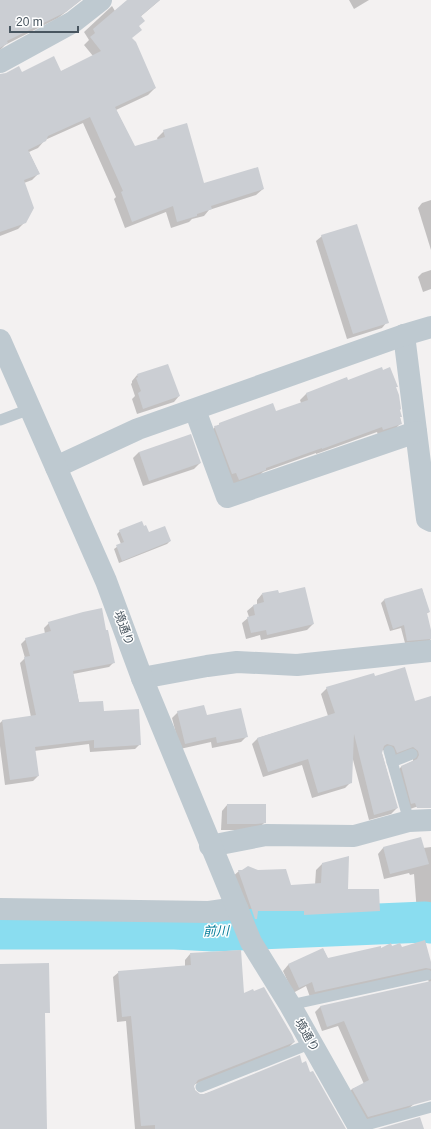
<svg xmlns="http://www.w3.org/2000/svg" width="431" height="1129" font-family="Arial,'Noto Sans JP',sans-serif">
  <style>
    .shadow { fill: #0003 }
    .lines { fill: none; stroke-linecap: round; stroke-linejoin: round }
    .river { stroke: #8addf0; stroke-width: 41 }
    .building { fill: #cbced3 }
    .service { stroke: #bec9d0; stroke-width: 11 }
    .minor { stroke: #bec9d0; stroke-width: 22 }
    .tertiary { stroke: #bec9d0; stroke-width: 22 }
    .labels { text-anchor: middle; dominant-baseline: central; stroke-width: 3; stroke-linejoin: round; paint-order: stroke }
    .street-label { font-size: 12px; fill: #48555f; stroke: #fff }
    .water-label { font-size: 13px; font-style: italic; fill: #087f9b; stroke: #fff }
  </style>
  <rect width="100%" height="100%" fill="#f3f1f1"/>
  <g class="shadow">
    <polygon points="3,0 81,0 58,18 5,45 0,50 0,2"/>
    <polygon points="128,0 160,0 140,17 138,27 131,38 155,88 148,95 116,110 135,148 158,141 157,138 164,131 204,184 263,189 256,195 209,210 204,216 192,219 189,222 171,228 166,212 125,228 114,199 116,197 83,123 45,140 38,148 29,152 39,173 32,180 24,183 25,222 18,229 0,236 0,75 60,72 93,56 84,45 89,40 84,32 112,6 115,11"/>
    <polygon points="349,0 369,0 354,9"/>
    <polygon points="431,200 431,250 418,208 422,203"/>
    <polygon points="322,236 387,322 382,328 347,339 316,241"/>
    <polygon points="431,270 431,289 423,292 418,277 422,273"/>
    <polygon points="137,375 179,396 174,402 137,414 132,399 135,396 131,384 132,383 132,381"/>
    <polygon points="346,378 347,382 395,388 401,423 395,429 378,435 377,432 316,454 316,453 263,472 260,475 233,485 209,433 215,427 220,424 275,413 301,403 300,400 306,394"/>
    <polygon points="139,452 200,463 194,469 143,486 133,458"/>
    <polygon points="144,527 149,534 170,541 167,544 119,563 114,549 121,544 117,534 120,531"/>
    <polygon points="422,589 429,612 426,614 431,639 429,641 405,643 401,628 390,631 381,603 384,600"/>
    <polygon points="262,594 313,624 307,630 261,640 260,635 246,639 242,623 249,617 247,611 253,606 257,605 257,600"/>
    <polygon points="49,623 105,631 114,662 109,667 73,674 79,703 103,712 140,744 135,749 90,752 89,744 34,751 38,776 33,781 5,785 0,746 0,723 2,721 31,717 20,663 25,658 21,644 26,639 45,634 44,628"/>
    <polygon points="375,678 414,702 431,697 431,802 410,809 395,773 401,767 413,761 413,757 391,758 388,751 381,750 397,808 391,814 369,820 352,756 351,782 345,788 312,798 302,765 263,777 252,744 258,738 328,716 321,694 327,688"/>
    <polygon points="178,712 206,716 246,737 241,742 212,748 211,742 180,749 172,718"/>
    <polygon points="227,805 265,822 259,828 249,830 221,830 222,811"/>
    <polygon points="420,839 423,848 431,847 431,912 417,913 414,874 410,875 409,873 384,879 378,854 383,848"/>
    <polygon points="323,863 347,890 379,911 372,918 298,921 298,918 256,917 250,925 232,877 239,871 290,886 315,885 316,870"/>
    <polygon points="392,947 401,949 431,965 431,1094 414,1104 408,1109 362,1122 347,1095 352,1089 364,1084 338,1026 322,1031 315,1012 320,1007 429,983 427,975 310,997 306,986 293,993 283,971 288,965 323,949 328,959"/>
    <polygon points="190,954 243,994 294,1042 288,1048 193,1085 196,1093 199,1095 204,1094 302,1064 310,1073 344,1129 135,1129 126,1021 117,1022 113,977 119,972 185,966 185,960"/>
  </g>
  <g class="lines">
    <polyline class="river" points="0,929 175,929 213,931 425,922 431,923"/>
  </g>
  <g class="building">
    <polygon points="0,0 81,0 66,12 7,41 8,43 0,48"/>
    <polygon points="127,0 160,0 141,16 145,21 139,26 142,30 132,38 136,42 156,88 115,107 135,146 165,137 163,130 187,123 204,183 258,167 264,189 211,206 212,209 197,214 197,216 177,222 173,206 132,222 121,192 123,191 90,117 48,136 46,141 28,150 40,174 24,180 34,208 26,223 0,232 0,74 6,73 19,66 22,72 54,56 61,71 101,51 90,37 95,33 93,29"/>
    <polygon points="357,224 389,323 353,334 321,235"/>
    <polygon points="168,364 180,396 143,409 138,393 141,391 136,378 138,377 137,374"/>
    <polygon points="382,367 383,370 390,367 398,387 396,387 399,395 401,409 400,410 402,417 400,417 402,424 383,430 382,427 322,449 322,448 266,468 266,470 239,480 236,473 232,474 214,426 219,425 219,423 273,403 276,411 308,400 306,393 347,377 348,380"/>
    <polygon points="191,434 201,463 149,481 139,452"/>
    <polygon points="142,521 144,526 146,525 149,532 165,526 171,541 122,561 116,545 124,542 119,530"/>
    <polygon points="305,587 314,624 267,635 266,630 251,633 247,617 255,615 253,605 264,602 262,593 278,590 279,593"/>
    <polygon points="422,588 430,612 427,613 431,630 431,639 407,641 404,625 393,629 384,599"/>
    <polygon points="102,608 106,630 108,630 115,663 73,671 79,702 103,701 104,711 139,709 141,745 94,748 94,740 35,747 39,776 10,780 2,720 36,715 24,657 30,656 25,638 51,631 48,622 83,612"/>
    <polygon points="405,667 415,701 431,696 431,808 417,808 415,803 411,804 401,766 417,759 419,755 418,751 413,747 397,753 394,746 387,744 384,746 382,753 398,808 374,815 354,734 352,783 318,793 308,759 268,772 257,738 335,713 326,687 374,673 375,676"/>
    <polygon points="204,705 207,715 241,708 248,737 217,743 216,737 185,744 177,711"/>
    <polygon points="227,804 266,804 266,823 256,824 227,824"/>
    <polygon points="421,837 429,864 390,874 383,847"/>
    <polygon points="349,856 348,889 379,889 380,911 304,915 304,911 258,911 257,919 255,919 238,870 242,870 248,866 258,870 286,869 291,885 321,883 322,863"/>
    <polygon points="425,940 431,962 431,969 426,968 315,992 312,982 299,988 288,964 323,948 328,958 381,946 381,948 391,943 392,946 400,943 402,947"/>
    <polygon points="241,950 244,993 253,989 254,991 264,987 292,1035 295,1042 198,1080 194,1086 195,1090 200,1094 204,1094 300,1055 302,1063 306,1061 310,1072 313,1071 346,1129 155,1129 155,1125 141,1126 131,1016 122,1017 118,971 191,965 190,953"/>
    <polygon points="49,963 50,1013 45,1013 47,1129 0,1129 0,964"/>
    <polygon points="431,981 431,1100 368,1117 352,1089 369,1080 344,1021 327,1027 320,1006"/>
    <polygon points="420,1117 424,1129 378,1129"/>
  </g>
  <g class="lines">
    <g class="service">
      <polyline points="0,420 30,409"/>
      <polyline points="389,751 409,821"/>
      <polyline points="392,762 412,754"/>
      <polyline points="290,1005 427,975"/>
      <polyline points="201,1087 312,1043"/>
      <polyline points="359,1127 431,1107"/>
    </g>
    <g class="minor">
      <polyline points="0,62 73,22 101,0"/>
      <polyline points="404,335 427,519 431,521"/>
      <polyline points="195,410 227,497 416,432"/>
      <polyline points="56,467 138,429 404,335 431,327"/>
      <polyline points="142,678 207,666 237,662 297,665 431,651"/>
      <polyline points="210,846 266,835 354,836 409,821 431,820"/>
      <polyline points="0,909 209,912 237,908"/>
    </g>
    <polyline class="tertiary" points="0,340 106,581 142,678 251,942 290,1005 360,1129"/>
  </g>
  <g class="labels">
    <g class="street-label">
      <text transform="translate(124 628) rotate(70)">境通り</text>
      <text transform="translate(307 1035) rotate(60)">境通り</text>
    </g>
    <g class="water-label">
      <text transform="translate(216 931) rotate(-1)">前川</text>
    </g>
  </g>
  <path d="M10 26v6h68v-6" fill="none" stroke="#48555f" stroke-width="2"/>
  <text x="16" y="26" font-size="12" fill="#48555f" stroke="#ffffff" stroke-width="3" paint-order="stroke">20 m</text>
</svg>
